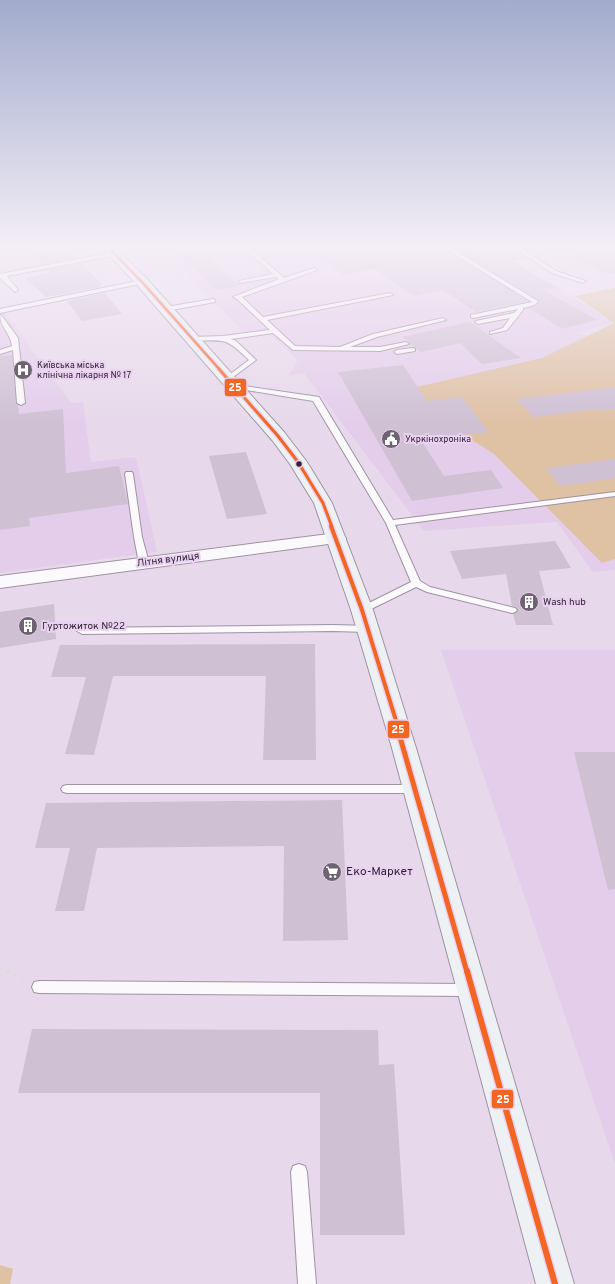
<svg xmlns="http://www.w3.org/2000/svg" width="615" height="1284" font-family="Overpass,sans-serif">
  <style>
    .built { fill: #e4cdeb }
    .green { fill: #dfc1a4 }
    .building { fill: #cfc0d4 }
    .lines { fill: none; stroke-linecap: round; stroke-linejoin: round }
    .service-casing { stroke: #9e93a1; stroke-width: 2 }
    .minor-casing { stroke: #9e93a1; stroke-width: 2 }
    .secondary-casing { stroke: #9e93a1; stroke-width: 2 }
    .path-far1 { stroke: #dfdbe1; stroke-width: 3; stroke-dasharray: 2.5 3.5; stroke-linecap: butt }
    .path { stroke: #dfdbe1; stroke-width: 4; stroke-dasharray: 3 4.5; stroke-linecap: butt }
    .service { fill: #fbf9fc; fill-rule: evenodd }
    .minor { fill: #fbf9fc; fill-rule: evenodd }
    .secondary { fill: #eef1f4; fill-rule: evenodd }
    .bus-1-far4-casing { stroke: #ebd2f2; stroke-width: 4.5 }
    .bus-1-far3-casing { stroke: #ebd2f2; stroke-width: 5.5 }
    .bus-1-far2-casing { stroke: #ebd2f2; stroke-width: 7 }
    .bus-1-far1-casing { stroke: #ebd2f2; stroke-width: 8 }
    .bus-1-casing { stroke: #ebd2f2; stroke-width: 9 }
    .bus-1-far4 { stroke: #f26522; stroke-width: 2.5 }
    .bus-1-far3 { stroke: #f26522; stroke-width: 3 }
    .bus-1-far2 { stroke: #f26522; stroke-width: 4 }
    .bus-1-far1 { stroke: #f26522; stroke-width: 5 }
    .bus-1 { stroke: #f26522; stroke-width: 6 }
    .bus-dot { fill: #2d2430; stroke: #ebd2f2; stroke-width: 1.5 }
    .labels { text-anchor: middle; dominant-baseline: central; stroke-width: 4; stroke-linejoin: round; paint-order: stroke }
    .far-poi-label { font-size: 9px; fill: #2d2430; stroke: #ebd2f2; text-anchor: start }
    .street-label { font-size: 10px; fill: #2d2430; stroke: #ebd2f2 }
    .poi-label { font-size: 10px; fill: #2d2430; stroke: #ebd2f2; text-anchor: start }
    .near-poi-label { font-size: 12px; fill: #2d2430; stroke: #ebd2f2; text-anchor: start }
    .line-badge { stroke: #ebd2f2; stroke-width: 1.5 }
    .badge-label { font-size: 11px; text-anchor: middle; font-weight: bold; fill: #fff }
  </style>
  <rect width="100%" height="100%" fill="#e7d9eb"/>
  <g class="built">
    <polygon points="225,245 500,245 500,251 614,323 576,333 611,344 615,355 615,570 593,572 557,522 424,531 304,373 288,376 298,360 265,330 245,333 210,298 165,257 227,247"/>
    <polygon points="0,306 71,403 83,402 91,462 136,457 157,552 0,573"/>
    <polygon points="441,650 615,650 615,1164"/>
  </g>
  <g class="green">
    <polygon points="615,288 615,559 602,563 494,454 395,392 542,358 614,323 575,296"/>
    <polygon points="0,1265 13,1269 10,1284 0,1284"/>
  </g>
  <g class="building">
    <polygon points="46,245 64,245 76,258 43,264 29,248"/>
    <polygon points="170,245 196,245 240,286 215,290"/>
    <polygon points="302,245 438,245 528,301 476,312 443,290 414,296 375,269 343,275"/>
    <polygon points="449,245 508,245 527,258 511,261 556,287 544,290 597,320 563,329 528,308 536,306 539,302 539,300"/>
    <polygon points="519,245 545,245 546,255 536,257"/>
    <polygon points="555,245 597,245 615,255 615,274 601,272"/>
    <polygon points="81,263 102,285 99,285 100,287 46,297 26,278 51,272 48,270"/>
    <polygon points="105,293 122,314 82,321 67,301"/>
    <polygon points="470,322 521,358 482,364 460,343 421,352 402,337"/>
    <polygon points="12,355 16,403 18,405 19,414 63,409 66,473 119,466 128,504 29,518 30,526 0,530 0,356"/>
    <polygon points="403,365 427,401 462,397 489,432 421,440 444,476 491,470 503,488 412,501 338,372"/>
    <polygon points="615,387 615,409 600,411 597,409 533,417 517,399"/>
    <polygon points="246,452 267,514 227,519 209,456"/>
    <polygon points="615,459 615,478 560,486 546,468"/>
    <polygon points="555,541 571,568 539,571 553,625 516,625 513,614 518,610 516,607 512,606 506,574 462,579 450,551"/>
    <polygon points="54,604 56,639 0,648 0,612"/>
    <polygon points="315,644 316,760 263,760 266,676 113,676 94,755 65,754 86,677 51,677 60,645"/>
    <polygon points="574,752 615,752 615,889 608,890"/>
    <polygon points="342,800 348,940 283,941 284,846 97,848 84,911 55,911 70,848 35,848 46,803"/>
    <polygon points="32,1029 378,1030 379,1065 394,1064 405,1235 320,1235 320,1093 18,1093"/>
  </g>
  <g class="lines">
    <defs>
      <g id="service">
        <path d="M246,245H252L250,248L284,278L314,268L317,270L242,297L263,317L390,293L393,295L267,320L295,346L340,347L373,334L443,318L446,320L377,337L350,347H380L406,342L409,344L380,351L293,350L273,333L231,339L236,341L256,360L229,380H225V378L249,360C225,337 225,340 193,341L190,339L193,337L223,336L270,330L237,299L233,297L279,279L276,277L239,283V281L273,274L245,249Z"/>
        <polygon points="439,245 446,245 538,301 535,305 523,308 523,310 507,330 490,334 490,332 503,328 510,318 478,324 475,322 476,321 514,313 518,309 473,318 471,317 471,315 532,302"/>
        <polygon points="509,245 516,245 556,271 586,281 583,283 552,273"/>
        <polygon points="115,252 118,254 117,255 7,276 18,290 15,292 0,278 0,274"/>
        <polygon points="142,280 145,282 144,283 0,313 0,309"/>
        <polygon points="213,299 215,300 215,302 166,311 163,309 166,307"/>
        <path d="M0,315L2,316L18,338L25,403L21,405L17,403L13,350L0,354V350L12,346C11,334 0,327 0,315Z"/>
        <polygon points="413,348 415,349 415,351 397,354 394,352 397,350"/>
        <polygon points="231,384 319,397 393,520 615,492 615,496 395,525 420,581 430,587 515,608 517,610 515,612 512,613 427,592 416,587 365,612 359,612 357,610 359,608 411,582 386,523 313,401 234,388 231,388"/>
        <polygon points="126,472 132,472 133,474 142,537 149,563 144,566 139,563 134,537 125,474"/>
        <polygon points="333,625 368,626 373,629 368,632 333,631 82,634 77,631 82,628"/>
        <polygon points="67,785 416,785 420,786 422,789 420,792 416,793 67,793 63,792 61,789 63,786"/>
        <polygon points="39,981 470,984 475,985 477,990 475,995 470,996 39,993 34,992 32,987 34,982"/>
        <polygon points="299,1164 305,1166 307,1172 316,1284 298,1284 291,1172 293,1166"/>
      </g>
      <polygon id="minor" points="337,533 343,534 346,538 343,542 0,588 0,576"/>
      <polygon id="secondary" points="100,245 113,245 147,279 284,432 307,462 332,503 373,610 416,748 574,1284 536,1284 392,748 351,610 314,503 290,464 272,440 137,285"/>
    </defs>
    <use href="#service" class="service-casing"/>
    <use href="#minor" class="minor-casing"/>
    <use href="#secondary" class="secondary-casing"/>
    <polyline class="path-far1" points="0,969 9,972"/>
    <polyline class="path" points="7,971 23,979"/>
    <use href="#service" class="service"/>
    <use href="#minor" class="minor"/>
    <use href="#secondary" class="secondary"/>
    <defs>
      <polyline id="bus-1-far4" points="106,245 142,282 220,370"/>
      <polyline id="bus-1-far3" points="219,369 278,436 298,462 323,503 332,527"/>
      <polyline id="bus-1-far2" points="331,526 362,610 397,724"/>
      <polyline id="bus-1-far1" points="396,723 467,972"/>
      <polyline id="bus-1" points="467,971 555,1284"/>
    </defs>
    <use href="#bus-1-far4" class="bus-1-far4-casing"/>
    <use href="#bus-1-far3" class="bus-1-far3-casing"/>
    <use href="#bus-1-far2" class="bus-1-far2-casing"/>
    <use href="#bus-1-far1" class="bus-1-far1-casing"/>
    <use href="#bus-1" class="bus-1-casing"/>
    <use href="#bus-1-far4" class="bus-1-far4"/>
    <use href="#bus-1-far3" class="bus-1-far3"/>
    <use href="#bus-1-far2" class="bus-1-far2"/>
    <use href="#bus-1-far1" class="bus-1-far1"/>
    <use href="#bus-1" class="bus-1"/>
  </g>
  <linearGradient id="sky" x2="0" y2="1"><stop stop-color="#a2abcd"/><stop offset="0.58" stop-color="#f4eef6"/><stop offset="1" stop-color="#f4eef6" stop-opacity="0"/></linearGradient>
  <rect width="615" height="425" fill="url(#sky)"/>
  <defs>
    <symbol id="hospital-disc" viewBox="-11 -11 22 22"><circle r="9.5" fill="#6e6371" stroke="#ebd2f2"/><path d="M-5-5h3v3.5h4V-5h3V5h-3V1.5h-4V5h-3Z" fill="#fff"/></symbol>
    <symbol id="civic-disc" viewBox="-11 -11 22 22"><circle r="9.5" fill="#6e6371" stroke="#ebd2f2"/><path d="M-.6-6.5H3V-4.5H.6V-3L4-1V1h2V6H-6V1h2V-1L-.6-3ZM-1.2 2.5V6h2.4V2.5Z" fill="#fff"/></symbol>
    <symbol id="building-disc" viewBox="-11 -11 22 22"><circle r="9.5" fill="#6e6371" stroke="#ebd2f2"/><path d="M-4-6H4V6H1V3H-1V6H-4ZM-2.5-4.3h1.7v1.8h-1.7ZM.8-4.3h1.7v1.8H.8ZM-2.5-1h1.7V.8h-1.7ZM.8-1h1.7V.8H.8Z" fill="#fff"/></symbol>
    <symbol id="supermarket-disc" viewBox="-11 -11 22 22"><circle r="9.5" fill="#6e6371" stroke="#ebd2f2"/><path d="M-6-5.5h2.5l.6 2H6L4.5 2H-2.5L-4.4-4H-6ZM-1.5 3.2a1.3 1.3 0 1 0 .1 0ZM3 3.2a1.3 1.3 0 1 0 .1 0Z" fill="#fff"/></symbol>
  </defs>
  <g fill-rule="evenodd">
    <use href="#hospital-disc" x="12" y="359" width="22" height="22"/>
    <use href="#civic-disc" x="380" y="428" width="22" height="22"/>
    <use href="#building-disc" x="518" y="591" width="22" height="22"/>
    <use href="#building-disc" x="17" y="615" width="22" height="22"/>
    <use href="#supermarket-disc" x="321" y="861" width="22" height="22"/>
  </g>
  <circle class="bus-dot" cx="299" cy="464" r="3.5"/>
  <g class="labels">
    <g class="far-poi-label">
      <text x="37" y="365">Київська міська<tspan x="37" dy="10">клінічна лікарня № 17</tspan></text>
      <text x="405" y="439">Укркінохроніка</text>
    </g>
    <g class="street-label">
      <text transform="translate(168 560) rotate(-7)">Літня вулиця</text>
    </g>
    <g class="poi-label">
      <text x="543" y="602">Wash hub</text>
      <text x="42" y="626">Гуртожиток №22</text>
    </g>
    <g class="near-poi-label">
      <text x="346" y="872">Еко-Маркет</text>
    </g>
  </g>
  <g class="line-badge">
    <rect x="224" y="378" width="23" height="19" rx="4" fill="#f26522"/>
    <rect x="387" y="720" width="23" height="19" rx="4" fill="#f26522"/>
    <rect x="491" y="1089" width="23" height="20" rx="4" fill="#f26522"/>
  </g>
  <g class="badge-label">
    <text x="235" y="391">25</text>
    <text x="398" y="733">25</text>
    <text x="503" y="1103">25</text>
  </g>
</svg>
